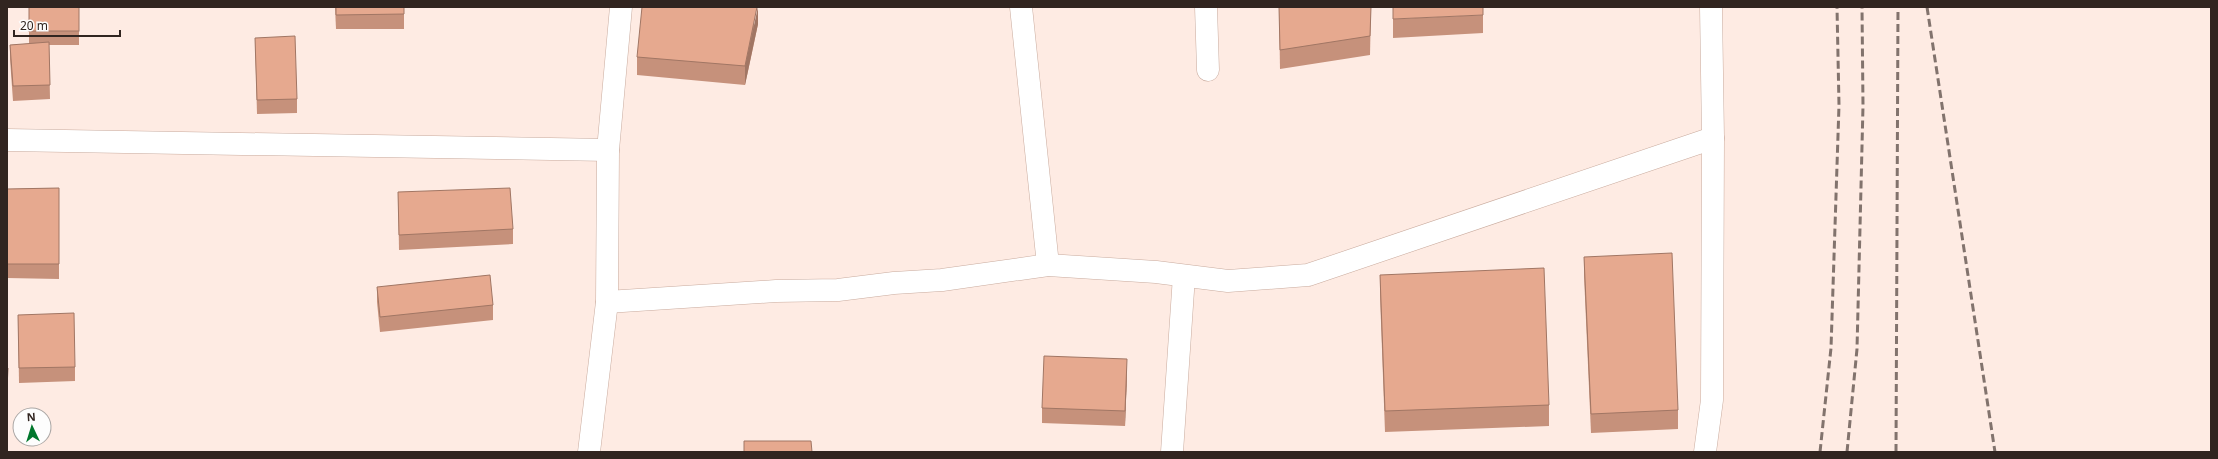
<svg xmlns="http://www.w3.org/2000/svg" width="2218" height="459" font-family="'Noto Sans',sans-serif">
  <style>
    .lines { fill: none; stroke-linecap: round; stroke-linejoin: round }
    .minor-casing { stroke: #c9ab9e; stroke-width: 23 }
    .secondary-casing { stroke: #c9ab9e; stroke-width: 23 }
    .minor { stroke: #fff; stroke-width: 22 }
    .secondary { stroke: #fff; stroke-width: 22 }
    .rail { stroke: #82736d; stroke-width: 3; stroke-dasharray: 8 4; stroke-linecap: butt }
    .wall { fill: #c6917b }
    .shaded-wall { fill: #a17664 }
    .building { fill: #e6a98f; stroke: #a17664 }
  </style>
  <rect width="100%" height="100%" fill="#feebe3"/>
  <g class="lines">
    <defs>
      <g id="minor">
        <polyline points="1021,7 1048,265"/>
        <polyline points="1206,7 1208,70"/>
        <polyline points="7,140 608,150"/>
        <polyline points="607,302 776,291 838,290 894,283 942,280 1048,265 1156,272 1228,281 1308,275 1713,138"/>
        <polyline points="1172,452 1184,276"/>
        <polyline points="1705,452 1712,400 1713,138 1711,7"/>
      </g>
      <polyline id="secondary" points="589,452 607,302 608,150 621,7"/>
    </defs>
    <use href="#minor" class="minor-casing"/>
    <use href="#secondary" class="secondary-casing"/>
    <use href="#minor" class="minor"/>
    <use href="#secondary" class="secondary"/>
    <g class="rail">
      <polyline points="1927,7 1995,452"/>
      <polyline points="1820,452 1831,348 1839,105 1837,7"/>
      <polyline points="1847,452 1857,349 1863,106 1862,7"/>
      <polyline points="1896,452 1898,7"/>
    </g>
  </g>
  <g class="wall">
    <polygon points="29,7 79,7 79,45 49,45 50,99 13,101 10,59 10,45 29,44"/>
    <polygon points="335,7 404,7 404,29 336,29"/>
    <polygon points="1279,7 1371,7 1370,55 1280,69"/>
    <polygon points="1483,15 1483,33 1393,38 1393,19"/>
    <polygon points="758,24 745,85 637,75 637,57"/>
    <polygon points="255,38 297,99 297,113 257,114"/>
    <polygon points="59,188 59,279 7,278 7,189"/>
    <polygon points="398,192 513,229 513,244 399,250"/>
    <polygon points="1584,257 1678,410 1678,429 1591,433 1584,275"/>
    <polygon points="1380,275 1549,405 1549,426 1385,432 1380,295"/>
    <polygon points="377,287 493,305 493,320 380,332 377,302"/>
    <polygon points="18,315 75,367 75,381 19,383"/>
    <polygon points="1127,374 1125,426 1042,423 1042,408"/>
  </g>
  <g class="shaded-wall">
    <polygon points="758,7 758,24 745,85 745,66"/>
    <polygon points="1127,359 1127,374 1125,426 1125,411"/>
  </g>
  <g class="building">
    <rect x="29" y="7" width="50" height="24"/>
    <polygon points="336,7 404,7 404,14 336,15"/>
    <polygon points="642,7 757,7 745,66 637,57"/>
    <polygon points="1279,7 1371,7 1370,36 1280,50"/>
    <polygon points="1393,7 1483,7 1483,15 1393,19"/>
    <polygon points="295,36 297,99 257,100 255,38"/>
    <polygon points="49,42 50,85 13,86 10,45"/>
    <polygon points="59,188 59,264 7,264 7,189"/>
    <polygon points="510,188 513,229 399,235 398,192"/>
    <polygon points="1672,253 1678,410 1591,414 1584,257"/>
    <polygon points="1544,268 1549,405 1385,411 1380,275"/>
    <polygon points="490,275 493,305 380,317 377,287"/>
    <polygon points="74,313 75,367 19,368 18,315"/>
    <polygon points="1044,356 1127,359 1125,411 1042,408"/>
    <polygon points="7,368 8,368 7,388"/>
    <polygon points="744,441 811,441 812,452 744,452"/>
  </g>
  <rect width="2218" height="459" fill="none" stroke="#312520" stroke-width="16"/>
  <g transform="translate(32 427) rotate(356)"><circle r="19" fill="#fdfdfd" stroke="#aba7a5"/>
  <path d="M0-3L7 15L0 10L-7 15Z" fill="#00772c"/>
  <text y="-6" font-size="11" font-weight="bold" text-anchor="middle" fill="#312520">N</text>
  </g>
  <path d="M14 30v6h106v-6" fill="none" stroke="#312520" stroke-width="2"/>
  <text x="20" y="30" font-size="12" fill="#312520" stroke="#fdfdfd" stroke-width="3" paint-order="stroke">20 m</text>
</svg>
